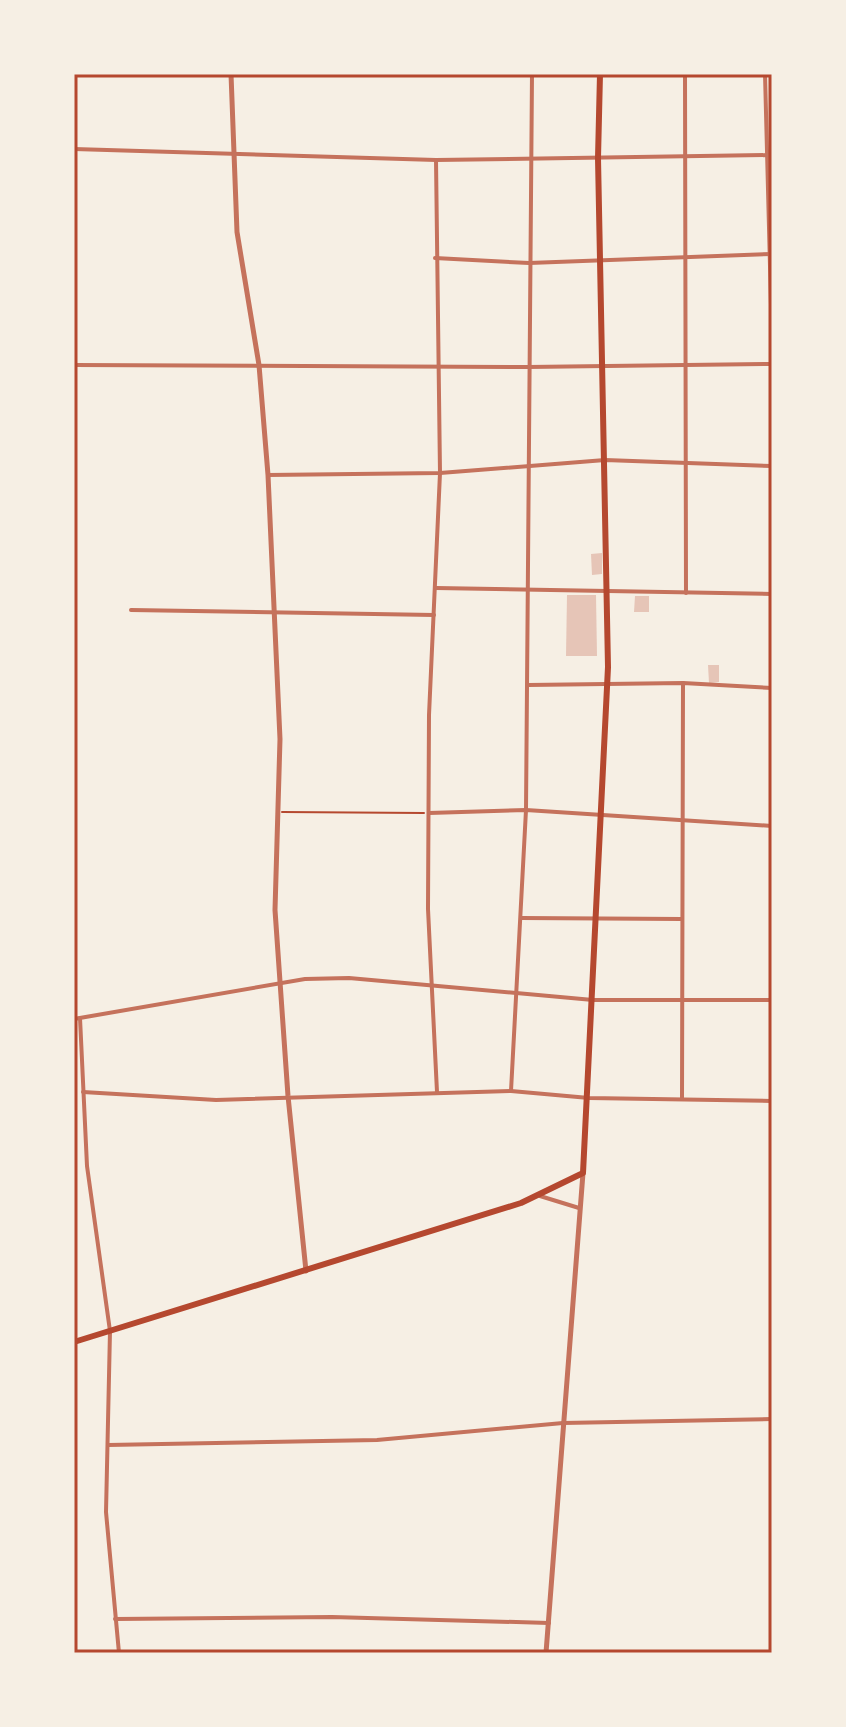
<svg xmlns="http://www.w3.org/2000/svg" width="846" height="1727" font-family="'DM Sans',sans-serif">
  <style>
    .building { fill: #e6c5b7 }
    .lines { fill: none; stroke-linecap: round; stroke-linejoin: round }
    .path { stroke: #b5482f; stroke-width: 2 }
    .minor { stroke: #c5725c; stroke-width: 4 }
    .tertiary { stroke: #c5725c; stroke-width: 5 }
    .secondary { stroke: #b5482f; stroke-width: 6 }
    .neatline { fill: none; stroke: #b5482f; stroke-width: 3 }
  </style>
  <rect width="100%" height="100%" fill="#f6efe4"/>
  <g class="building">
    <polygon points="602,553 602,574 592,575 591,554"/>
    <polygon points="567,595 596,595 597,656 566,656"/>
    <polygon points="635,596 649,596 649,612 634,612"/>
    <polygon points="708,665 719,665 719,682 709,683"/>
  </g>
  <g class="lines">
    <polyline class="path" points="282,812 424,813"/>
    <g class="minor">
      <polyline points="685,74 686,593"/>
      <polyline points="765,74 772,343"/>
      <polyline points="74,149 436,160 772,155"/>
      <polyline points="436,160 440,473 429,715 428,909 437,1092"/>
      <polyline points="435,258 529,263 772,254"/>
      <polyline points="74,365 528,367 772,364"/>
      <polyline points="268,475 440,473 605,460 772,466"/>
      <polyline points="436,588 772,594"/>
      <polyline points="131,610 434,615"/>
      <polyline points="528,685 683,683 772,688"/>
      <polyline points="429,813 526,810 772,826"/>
      <polyline points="521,918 682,919"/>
      <polyline points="80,1018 87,1166 110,1331 106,1512 119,1653"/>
      <polyline points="74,1019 305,979 349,978 593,1000 772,1000"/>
      <polyline points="511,1091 526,810 532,74"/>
      <polyline points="83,1092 216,1100 511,1091 589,1098 772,1101"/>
      <polyline points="682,1099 683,683"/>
      <polyline points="540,1196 579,1208"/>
      <polyline points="108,1445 377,1440 563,1423 772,1419"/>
      <polyline points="115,1619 332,1617 549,1623"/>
    </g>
    <g class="tertiary">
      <polyline points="231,74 237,232 259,365 268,475 280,739 275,910 288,1096 306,1271"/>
      <polyline points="546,1653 583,1173"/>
    </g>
    <polyline class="secondary" points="74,1342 521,1203 583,1173 608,667 598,158 600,74"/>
  </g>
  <rect width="846" height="1727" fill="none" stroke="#f6efe4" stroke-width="152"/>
  <rect x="76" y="76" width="694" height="1575" class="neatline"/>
</svg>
